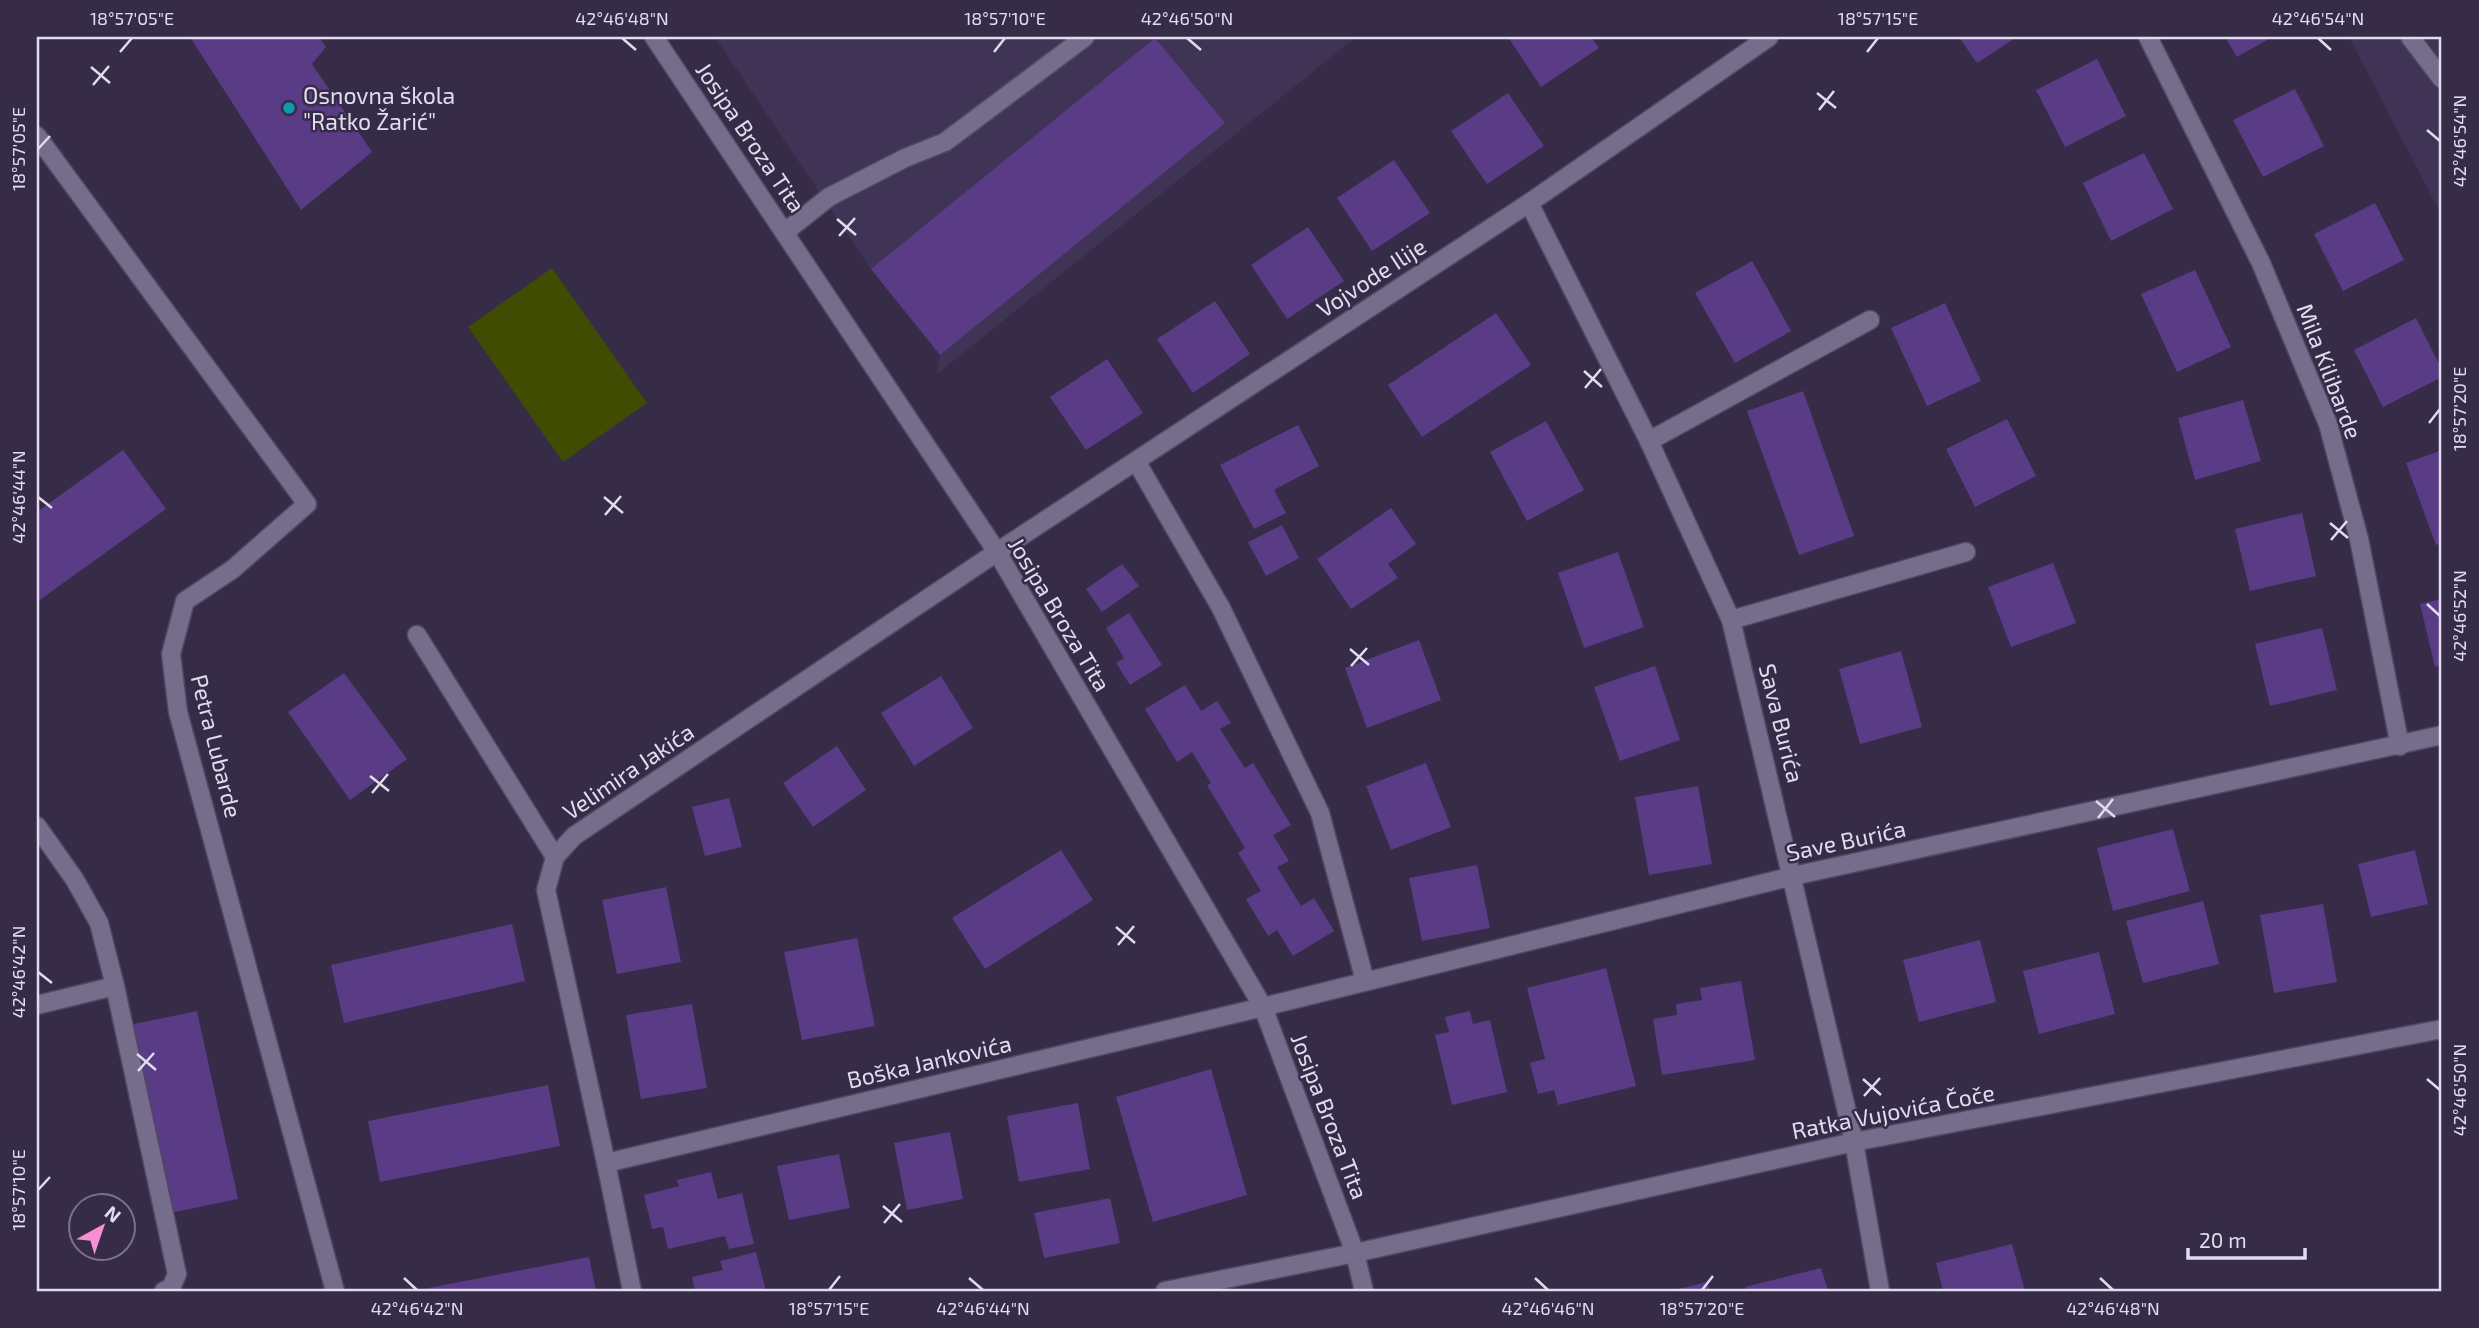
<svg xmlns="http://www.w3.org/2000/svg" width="2479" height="1328" font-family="'Exo 2',sans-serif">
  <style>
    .built { fill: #403456 }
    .pitch { fill: #3f4c02 }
    .building { fill: #593b86 }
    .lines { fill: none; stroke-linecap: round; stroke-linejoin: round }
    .minor-casing { stroke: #514860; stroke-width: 21 }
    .minor { stroke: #766c8b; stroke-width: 18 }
    .ticks { fill: none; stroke: #e1dcee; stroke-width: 2.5 }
    .culture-dot { fill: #0f9aa8; stroke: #362c48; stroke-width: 2.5 }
    .labels { text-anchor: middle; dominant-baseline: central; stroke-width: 5; stroke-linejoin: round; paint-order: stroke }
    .poi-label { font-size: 23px; fill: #e1dcee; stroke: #362c48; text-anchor: start }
    .street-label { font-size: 23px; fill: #e1dcee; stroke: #362c48 }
    .neatline { fill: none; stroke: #e1dcee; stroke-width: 2.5 }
    .ticks-label { font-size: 18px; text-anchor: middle; fill: #e1dcee }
  </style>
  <rect width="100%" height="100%" fill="#362c48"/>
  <g class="built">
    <polygon points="715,37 1356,37 937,374 940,354 871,269"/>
    <polygon points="2349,37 2442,37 2442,216"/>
  </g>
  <polygon class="pitch" points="552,268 647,403 563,462 468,327"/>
  <g class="building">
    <polygon points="190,37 319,37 326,47 312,64 372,152 301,210"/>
    <polygon points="1508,37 1591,37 1599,48 1541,87"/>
    <polygon points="1959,37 2017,37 1977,63"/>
    <polygon points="2225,37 2272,37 2237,57"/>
    <polygon points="1155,38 1225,123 940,355 871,269"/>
    <polygon points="2097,59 2126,116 2065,147 2036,90"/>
    <polygon points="2295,89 2324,146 2263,177 2233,120"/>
    <polygon points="1508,93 1544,146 1487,184 1451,131"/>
    <polygon points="2144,153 2173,209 2111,241 2083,183"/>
    <polygon points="1394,160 1430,213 1372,251 1337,198"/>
    <polygon points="2375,203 2404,260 2343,291 2314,234"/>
    <polygon points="1308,227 1344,281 1287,319 1251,265"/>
    <polygon points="1752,261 1791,331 1735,363 1695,293"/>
    <polygon points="2195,270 2231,347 2177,372 2141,294"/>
    <polygon points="1215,301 1250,354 1193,393 1157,339"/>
    <polygon points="1945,303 1981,381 1927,406 1891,328"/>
    <polygon points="1496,313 1531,365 1422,437 1388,385"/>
    <polygon points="2416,318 2442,370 2442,377 2383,407 2354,350"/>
    <polygon points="1107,359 1143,413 1086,450 1050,397"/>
    <polygon points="1803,391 1854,536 1799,555 1747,411"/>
    <polygon points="2243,400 2261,461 2195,480 2178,418"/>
    <polygon points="2007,419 2036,476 1975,507 1946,449"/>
    <polygon points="1546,421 1584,490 1527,521 1490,452"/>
    <polygon points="1298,425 1319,466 1274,490 1286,513 1254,529 1220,465"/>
    <polygon points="123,450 166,509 37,602 37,512"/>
    <polygon points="2442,450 2442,543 2436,545 2406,463"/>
    <polygon points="1391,508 1416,544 1388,564 1398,578 1351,609 1317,559"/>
    <polygon points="2302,513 2316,576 2250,591 2235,529"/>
    <polygon points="1282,525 1299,558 1266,576 1248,542"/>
    <polygon points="1618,552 1644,627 1584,648 1558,573"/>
    <polygon points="2053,563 2076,623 2011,647 1988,587"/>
    <polygon points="1122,564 1139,586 1102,612 1086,589"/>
    <polygon points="2442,599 2442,665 2435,667 2420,604"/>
    <polygon points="1129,613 1162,665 1130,685 1116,663 1124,658 1106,628"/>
    <polygon points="2322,628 2337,690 2270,706 2255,644"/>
    <polygon points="1419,640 1441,700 1367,728 1345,668"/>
    <polygon points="1901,651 1922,727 1860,744 1839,669"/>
    <polygon points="1655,666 1680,740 1620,761 1594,687"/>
    <polygon points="344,673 407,759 350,800 288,712"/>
    <polygon points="941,676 973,728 914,766 881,713"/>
    <polygon points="1185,685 1201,711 1217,701 1231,723 1220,729 1245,768 1253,763 1291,825 1273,835 1289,861 1277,867 1301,906 1314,898 1334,931 1293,956 1277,930 1268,936 1246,899 1261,891 1238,853 1245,848 1207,785 1211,783 1192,752 1177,762 1145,709"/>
    <polygon points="837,746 866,790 813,827 783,783"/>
    <polygon points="1426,763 1451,827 1391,850 1366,786"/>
    <polygon points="1698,786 1712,864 1649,875 1635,797"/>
    <polygon points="729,798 742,847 705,856 692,807"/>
    <polygon points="2173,829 2190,891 2113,911 2097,848"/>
    <polygon points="1061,850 1093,900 985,969 952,918"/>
    <polygon points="2415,850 2428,904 2371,917 2358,864"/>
    <polygon points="1477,865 1490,928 1422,941 1409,878"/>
    <polygon points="666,887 681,962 617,974 602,900"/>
    <polygon points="2203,901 2219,964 2143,983 2126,921"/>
    <polygon points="2323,904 2337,982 2274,993 2260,915"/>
    <polygon points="512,924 525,981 344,1023 331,965"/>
    <polygon points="857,938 875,1026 802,1040 784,952"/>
    <polygon points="1980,940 1996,1002 1919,1022 1903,960"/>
    <polygon points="2099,952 2115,1014 2039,1034 2023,971"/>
    <polygon points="1606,968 1636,1086 1558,1105 1554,1090 1538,1094 1530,1063 1545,1059 1527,988"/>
    <polygon points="1741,981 1755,1060 1662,1075 1653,1019 1677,1015 1676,1004 1702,1000 1700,988"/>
    <polygon points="692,1004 707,1088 641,1099 626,1015"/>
    <polygon points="197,1011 238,1199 170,1213 129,1025"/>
    <polygon points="1470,1011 1473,1024 1490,1020 1507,1092 1452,1105 1435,1035 1449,1032 1445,1017"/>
    <polygon points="1211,1069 1247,1195 1153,1222 1116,1097"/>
    <polygon points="548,1085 560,1146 380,1182 368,1121"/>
    <polygon points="1078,1103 1090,1169 1019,1182 1007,1116"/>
    <polygon points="950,1132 963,1199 907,1210 894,1143"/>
    <polygon points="839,1154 850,1208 789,1220 777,1166"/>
    <polygon points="711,1172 718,1199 742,1193 754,1244 729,1249 725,1236 668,1249 663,1227 652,1229 644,1195 679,1186 677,1180"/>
    <polygon points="1110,1198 1120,1243 1044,1258 1034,1213"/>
    <polygon points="2012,1244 2025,1291 1943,1291 1936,1263"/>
    <polygon points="756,1252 766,1291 695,1291 692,1277 723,1270 720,1261"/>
    <polygon points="589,1257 596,1291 419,1291 418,1290"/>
    <polygon points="1821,1268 1828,1291 1746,1291 1745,1287"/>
    <polygon points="1707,1282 1710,1291 1675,1291 1674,1290"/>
  </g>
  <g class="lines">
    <defs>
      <g id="minor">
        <polyline points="654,37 997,552 1263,1007 1355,1253 1364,1291"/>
        <polyline points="2148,37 2261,263 2328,424 2359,539 2400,746"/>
        <polyline points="2410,37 2442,79"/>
        <polyline points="37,136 307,504 233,569 185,601 171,654 178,712 335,1291"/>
        <polyline points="1529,203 1649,441 1731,620 1854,1142 1880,1291"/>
        <polyline points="785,232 829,197 905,158 945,142 1085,37"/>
        <polyline points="1649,441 1870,320"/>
        <polyline points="1136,461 1221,608 1320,813 1365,981"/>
        <polyline points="1731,620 1966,552"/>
        <polyline points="417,635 555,857"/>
        <polyline points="37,826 75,880 99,923 115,986 177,1274 171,1288 164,1291"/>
        <polyline points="37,1005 115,986"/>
        <polyline points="606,1163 1263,1007 1793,876 2442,735"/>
        <polyline points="632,1291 606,1163 546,890 555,857 574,836 997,552 1529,203 1769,37"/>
        <polyline points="1165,1291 1355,1253 1854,1142 2442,1029"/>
      </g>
    </defs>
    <use href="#minor" class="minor-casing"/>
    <use href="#minor" class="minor"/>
  </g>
  <path class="ticks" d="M622,38L636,50M1187,38L1201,50M2318,38L2331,50M120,52L132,38M994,52L1005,38M1867,52L1878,38M91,67L110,83M93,85L109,66M1817,93L1836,108M1819,110L1834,91M2427,130L2440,141M38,149L50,136M837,219L856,235M839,236L855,218M1584,371L1602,387M1585,388L1601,369M2429,423L2440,409M38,497L52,508M604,497L623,513M605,515L621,496M2330,523L2348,538M2331,540L2347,521M2427,604L2440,616M1350,649L1369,665M1351,666L1367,648M370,776L389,791M372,793L388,774M2096,801L2115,817M2098,818L2113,799M1116,927L1135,943M1118,945L1134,926M38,972L52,983M137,1054L156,1070M138,1071L154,1053M1863,1079L1881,1095M2427,1079L2440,1090M1864,1096L1880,1078M38,1190L50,1177M883,1206L902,1222M884,1223L900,1204M404,1278L417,1290M969,1278L983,1290M1535,1278L1548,1290M2100,1278L2113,1290M829,1290L840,1276M1702,1290L1713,1276"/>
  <circle class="culture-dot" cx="289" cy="108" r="7"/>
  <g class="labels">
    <g class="poi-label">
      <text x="303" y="95">Osnovna škola<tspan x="303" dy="26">"Ratko Žarić"</tspan></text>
    </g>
    <g class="street-label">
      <text transform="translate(751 137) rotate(56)">Josipa Broza Tita</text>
      <text transform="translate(1371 277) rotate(-33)">Vojvode Ilije</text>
      <text transform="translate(2330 371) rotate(69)">Mila Kilibarde</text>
      <text transform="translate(1060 614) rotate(59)">Josipa Broza Tita</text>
      <text transform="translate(1782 723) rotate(76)">Sava Burića</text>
      <text transform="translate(217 746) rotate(76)">Petra Lubarde</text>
      <text transform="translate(628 771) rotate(-34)">Velimira Jakića</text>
      <text transform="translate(1846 840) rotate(-12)">Save Burića</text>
      <text transform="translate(929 1061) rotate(-13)">Boška Jankovića</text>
      <text transform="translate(1893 1111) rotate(-11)">Ratka Vujovića Čoče</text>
      <text transform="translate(1330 1116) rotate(69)">Josipa Broza Tita</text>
    </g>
  </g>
  <rect width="2479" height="1328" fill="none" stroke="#362c48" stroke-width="77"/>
  <g transform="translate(102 1227) rotate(40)"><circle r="33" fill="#362c48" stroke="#7a728a" stroke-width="2"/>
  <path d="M0-5L12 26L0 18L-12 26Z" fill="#f591d2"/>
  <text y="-10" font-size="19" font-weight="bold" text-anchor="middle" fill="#e1dcee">N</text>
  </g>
  <path d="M2188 1248v10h117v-10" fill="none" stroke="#e1dcee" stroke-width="3.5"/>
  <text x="2199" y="1248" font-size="21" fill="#e1dcee" stroke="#362c48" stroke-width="5" paint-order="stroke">20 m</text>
  <rect x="38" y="38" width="2402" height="1252" class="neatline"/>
  <g class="ticks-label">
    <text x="132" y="25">18°57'05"E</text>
    <text x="622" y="25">42°46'48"N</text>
    <text x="1005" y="25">18°57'10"E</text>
    <text x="1187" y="25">42°46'50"N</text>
    <text x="1878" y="25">18°57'15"E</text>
    <text x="2318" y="25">42°46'54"N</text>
    <text transform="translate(2460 141) rotate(-90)" y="6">42°46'54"N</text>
    <text transform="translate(19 149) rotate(-90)" y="6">18°57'05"E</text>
    <text transform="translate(2460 409) rotate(-90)" y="6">18°57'20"E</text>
    <text transform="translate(19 497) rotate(-90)" y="6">42°46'44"N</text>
    <text transform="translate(2460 616) rotate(-90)" y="6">42°46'52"N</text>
    <text transform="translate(19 972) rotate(-90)" y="6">42°46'42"N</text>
    <text transform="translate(2460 1090) rotate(-90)" y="6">42°46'50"N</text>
    <text transform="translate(19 1190) rotate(-90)" y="6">18°57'10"E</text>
    <text x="417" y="1315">42°46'42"N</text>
    <text x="829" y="1315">18°57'15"E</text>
    <text x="983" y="1315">42°46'44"N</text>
    <text x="1548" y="1315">42°46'46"N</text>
    <text x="1702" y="1315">18°57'20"E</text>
    <text x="2113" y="1315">42°46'48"N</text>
  </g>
</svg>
